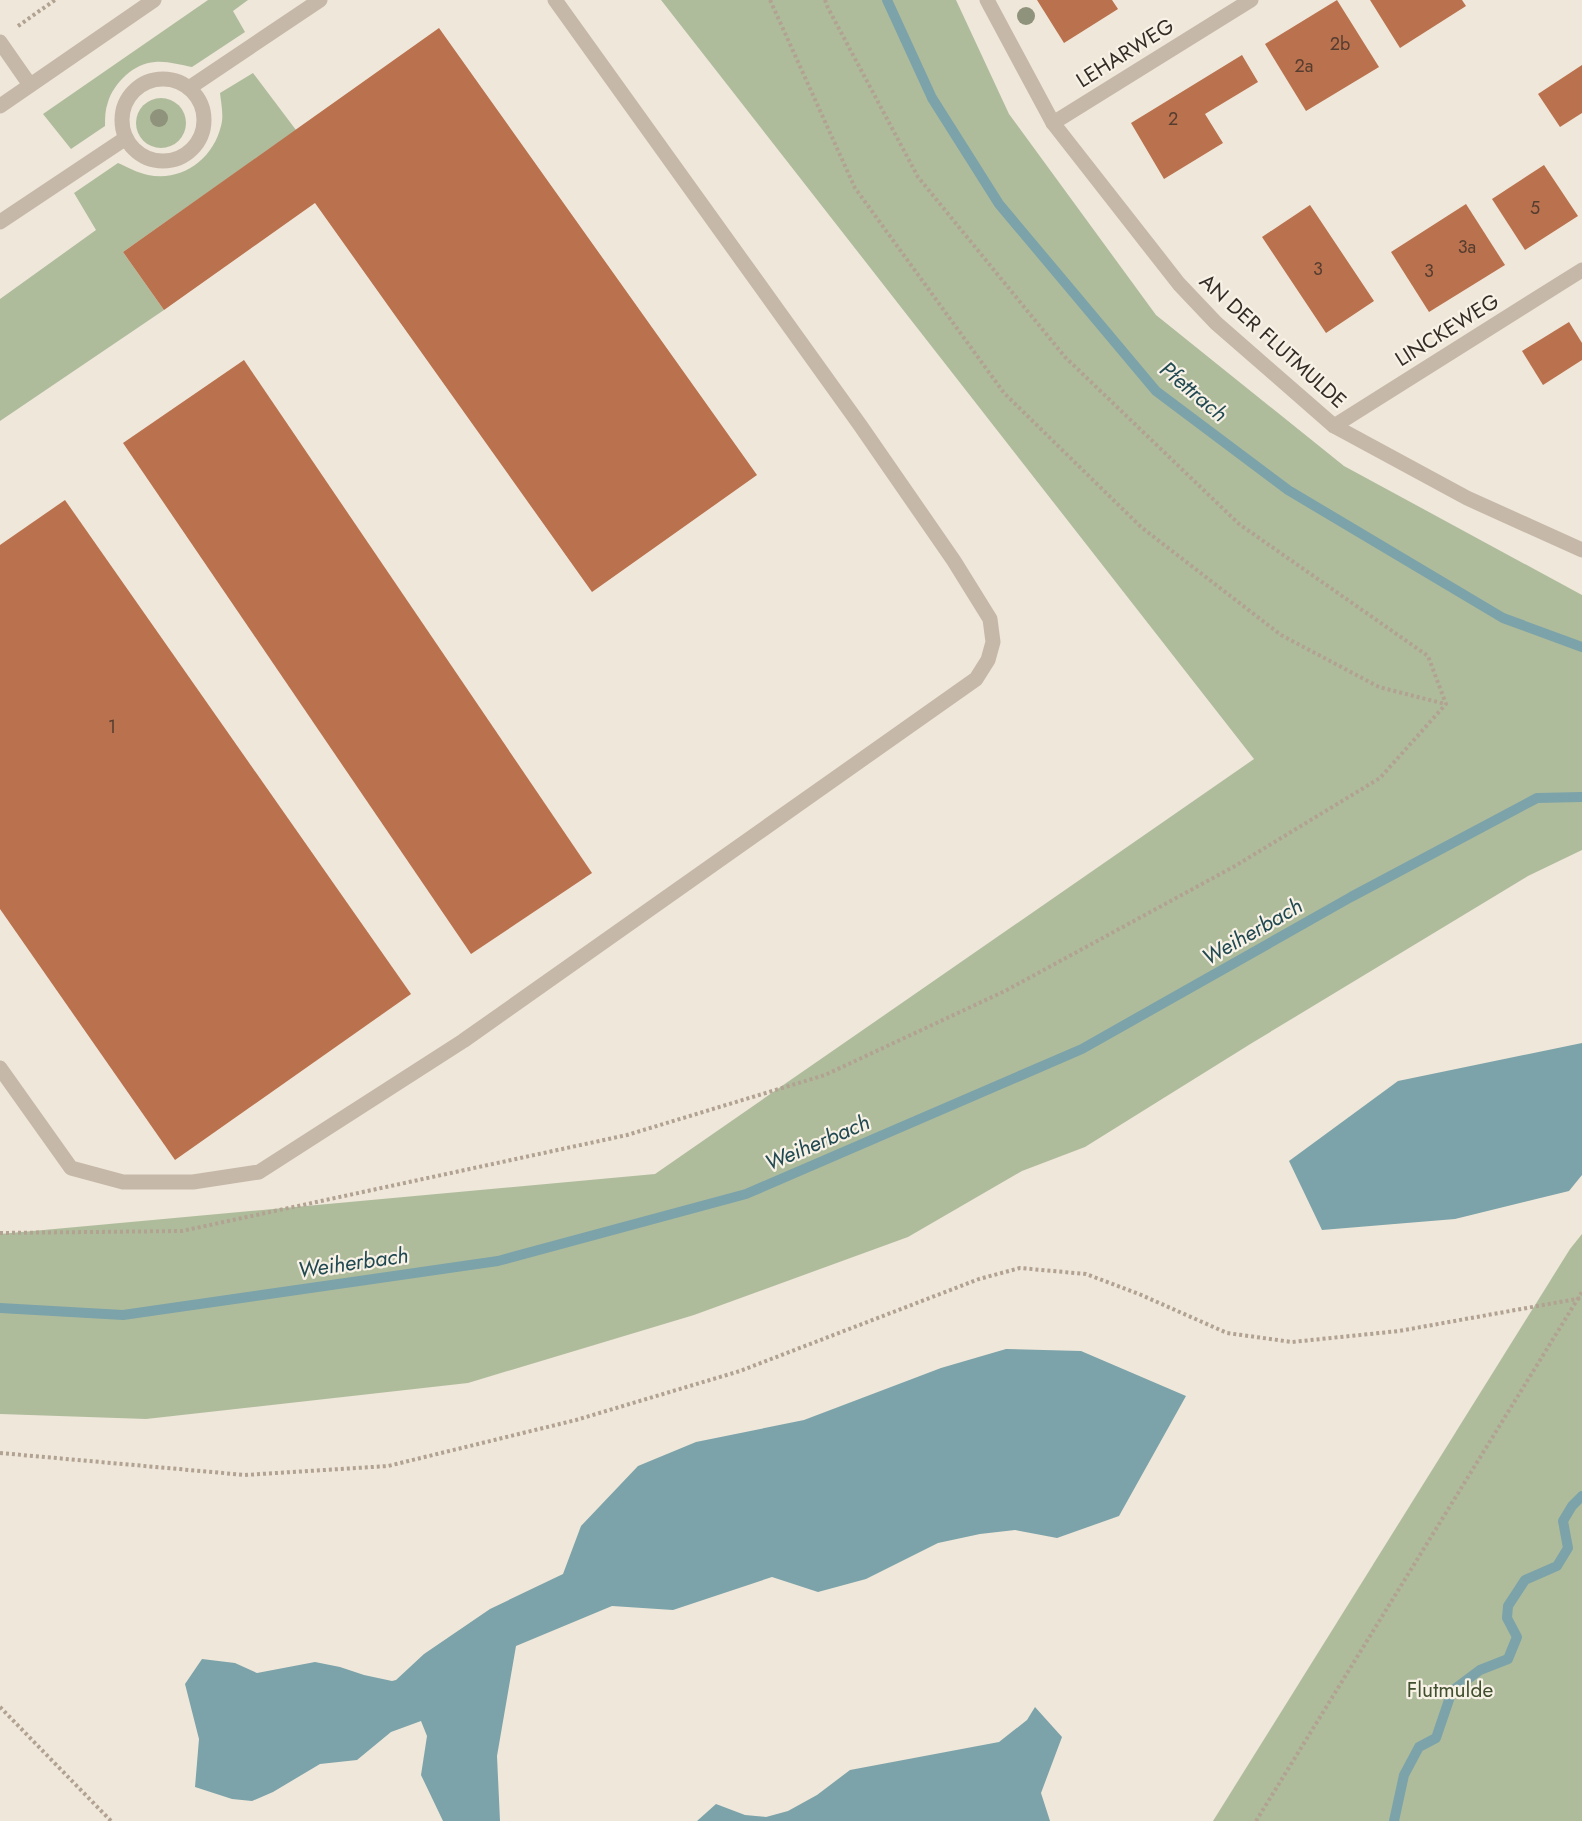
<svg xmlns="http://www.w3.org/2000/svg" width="1582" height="1821" font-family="Jost,sans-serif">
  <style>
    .green { fill: #afbc9c }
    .water { fill: #7ca3a9 }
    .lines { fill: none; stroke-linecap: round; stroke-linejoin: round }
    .stream { stroke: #7ca3a9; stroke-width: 10 }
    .building { fill: #ba714d }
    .path { stroke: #b1a292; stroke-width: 4; stroke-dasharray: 3 3; stroke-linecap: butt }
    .service { stroke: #c6b8a8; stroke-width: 15 }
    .minor { stroke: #c6b8a8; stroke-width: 15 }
    .tree { fill: #8f937b }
    .labels { text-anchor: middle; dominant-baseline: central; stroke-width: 4.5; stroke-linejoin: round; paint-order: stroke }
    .number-label { font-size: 18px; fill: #553d30 }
    .street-label { font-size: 21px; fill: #332c27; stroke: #f7f1e6 }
    .park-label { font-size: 21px; fill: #404f2d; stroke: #f7f1e6 }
    .water-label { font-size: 22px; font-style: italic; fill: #214951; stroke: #f7f1e6 }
  </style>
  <rect width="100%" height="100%" fill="#efe7da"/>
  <g class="green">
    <path d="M208,0H248L233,11L245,32L192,67C180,65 168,61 155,62C134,63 114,83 108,102C105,110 105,118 105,126L71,149L43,114Z"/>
    <polygon points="661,0 956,0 1009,114 1156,315 1344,466 1582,595 1582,850 1528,876 1252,1043 1085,1147 1022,1171 908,1237 694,1315 468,1383 146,1419 0,1414 0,1234 655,1174 1254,759"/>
    <path d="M253,73L296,130L123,252L164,310L0,421V299L96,230L74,193L118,163C127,167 138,173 148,175C182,182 213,159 221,126C224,116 221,103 220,93Z"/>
    <circle cx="161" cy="123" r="25"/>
    <polygon points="1582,1234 1582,1821 1213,1821 1570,1249"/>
  </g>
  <g class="water">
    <polygon points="1582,1043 1582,1175 1569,1191 1455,1219 1322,1230 1289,1161 1398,1081"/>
    <polygon points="1006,1349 1081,1351 1186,1396 1119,1516 1057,1538 1015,1530 980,1534 938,1543 866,1579 818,1592 772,1577 673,1610 612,1606 516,1646 497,1756 500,1821 443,1821 421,1775 427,1736 421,1721 391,1732 357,1760 320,1764 273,1792 252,1801 232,1799 195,1787 199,1739 185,1684 202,1659 235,1663 257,1673 315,1662 340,1667 364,1675 392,1681 396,1680 424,1654 490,1609 563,1574 581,1526 638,1466 696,1442 804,1420 941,1368"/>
    <polygon points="1035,1707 1062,1737 1041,1793 1050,1821 697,1821 716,1804 745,1815 766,1817 788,1811 817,1795 850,1770 999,1742 1027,1720"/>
  </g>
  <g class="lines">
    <g class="stream">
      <polyline points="887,0 932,98 999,204 1156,391 1288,490 1503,618 1582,647"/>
      <polyline points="0,1308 123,1315 498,1261 746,1194 1082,1049 1351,897 1537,798 1582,797"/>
      <polyline points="1394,1821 1404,1775 1419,1747 1436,1738 1452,1691 1480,1670 1508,1659 1517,1637 1507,1618 1508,1606 1525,1580 1557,1566 1568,1548 1563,1521 1572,1506 1582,1496"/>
    </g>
  </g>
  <g class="building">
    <polygon points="1037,0 1112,0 1118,9 1064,43"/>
    <polygon points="1337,0 1379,67 1306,111 1265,44"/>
    <polygon points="1370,0 1462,0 1466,6 1400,48"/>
    <polygon points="439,28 757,475 592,592 315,203 164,310 123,252"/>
    <polygon points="1242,55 1258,82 1205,114 1223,143 1164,179 1131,123"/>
    <polygon points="1582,65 1582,113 1560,127 1538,94"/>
    <polygon points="1544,165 1578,216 1525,250 1492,199"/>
    <polygon points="1466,204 1505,265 1429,312 1391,252"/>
    <polygon points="1310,205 1374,301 1326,333 1262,237"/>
    <polygon points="1569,322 1582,343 1582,360 1543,385 1522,351"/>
    <polygon points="244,360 592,873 471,954 123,443"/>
    <polygon points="65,500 411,994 175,1160 0,909 0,545"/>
  </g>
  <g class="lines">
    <g class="path">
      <polyline points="770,0 855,188 1004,393 1141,527 1281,635 1379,687 1445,704"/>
      <polyline points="18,26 55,0"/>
      <polyline points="0,1233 182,1231 627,1135 825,1075 1005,991 1235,866 1380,778 1446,704 1428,656 1239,524 1065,357 918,177 828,8 825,0"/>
      <polyline points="0,1453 245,1475 388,1466 576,1420 740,1371 979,1279 1020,1268 1086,1274 1139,1294 1227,1333 1292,1342 1399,1331 1582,1298"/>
      <polyline points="0,1707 111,1821"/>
      <polyline points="1256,1821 1582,1292"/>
    </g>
    <g class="service">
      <polyline points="0,42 30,85"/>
      <circle cx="163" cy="120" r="41"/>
      <polyline points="189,88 320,0"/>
      <polyline points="0,222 126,138"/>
      <polyline points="0,1068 71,1168 123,1182 193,1182 259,1172 463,1041 976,679 988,660 993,642 990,619 954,561 860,425 555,0"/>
    </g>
    <g class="minor">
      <polyline points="987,0 1053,123 1179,284 1216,323 1334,426 1467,498 1582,550"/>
      <polyline points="0,106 154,0"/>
      <polyline points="1053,123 1251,0"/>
      <polyline points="1334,426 1582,270"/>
    </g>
  </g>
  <g class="tree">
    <circle cx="1026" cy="16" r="9"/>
    <circle cx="159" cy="118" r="9"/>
  </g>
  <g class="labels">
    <g class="number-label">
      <text x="1340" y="44">2b</text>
      <text x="1304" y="66">2a</text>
      <text x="1173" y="119">2</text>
      <text x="1535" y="208">5</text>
      <text x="1467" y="247">3a</text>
      <text x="1318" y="269">3</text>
      <text x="1429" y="271">3</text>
      <text x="112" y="727">1</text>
    </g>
    <g class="street-label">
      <text transform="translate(1125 53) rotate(-32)">LEHARWEG</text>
      <text transform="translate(1447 330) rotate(-32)">LINCKEWEG</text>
      <text transform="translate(1273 341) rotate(42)">AN DER FLUTMULDE</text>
    </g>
    <g class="park-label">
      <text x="1450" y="1690">Flutmulde</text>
    </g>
    <g class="water-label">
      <text transform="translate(1194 391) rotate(40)">Pfettrach</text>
      <text transform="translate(1252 931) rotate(-30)">Weiherbach</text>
      <text transform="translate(817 1142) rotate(-23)">Weiherbach</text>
      <text transform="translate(353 1262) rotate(-8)">Weiherbach</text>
    </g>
  </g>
</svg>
